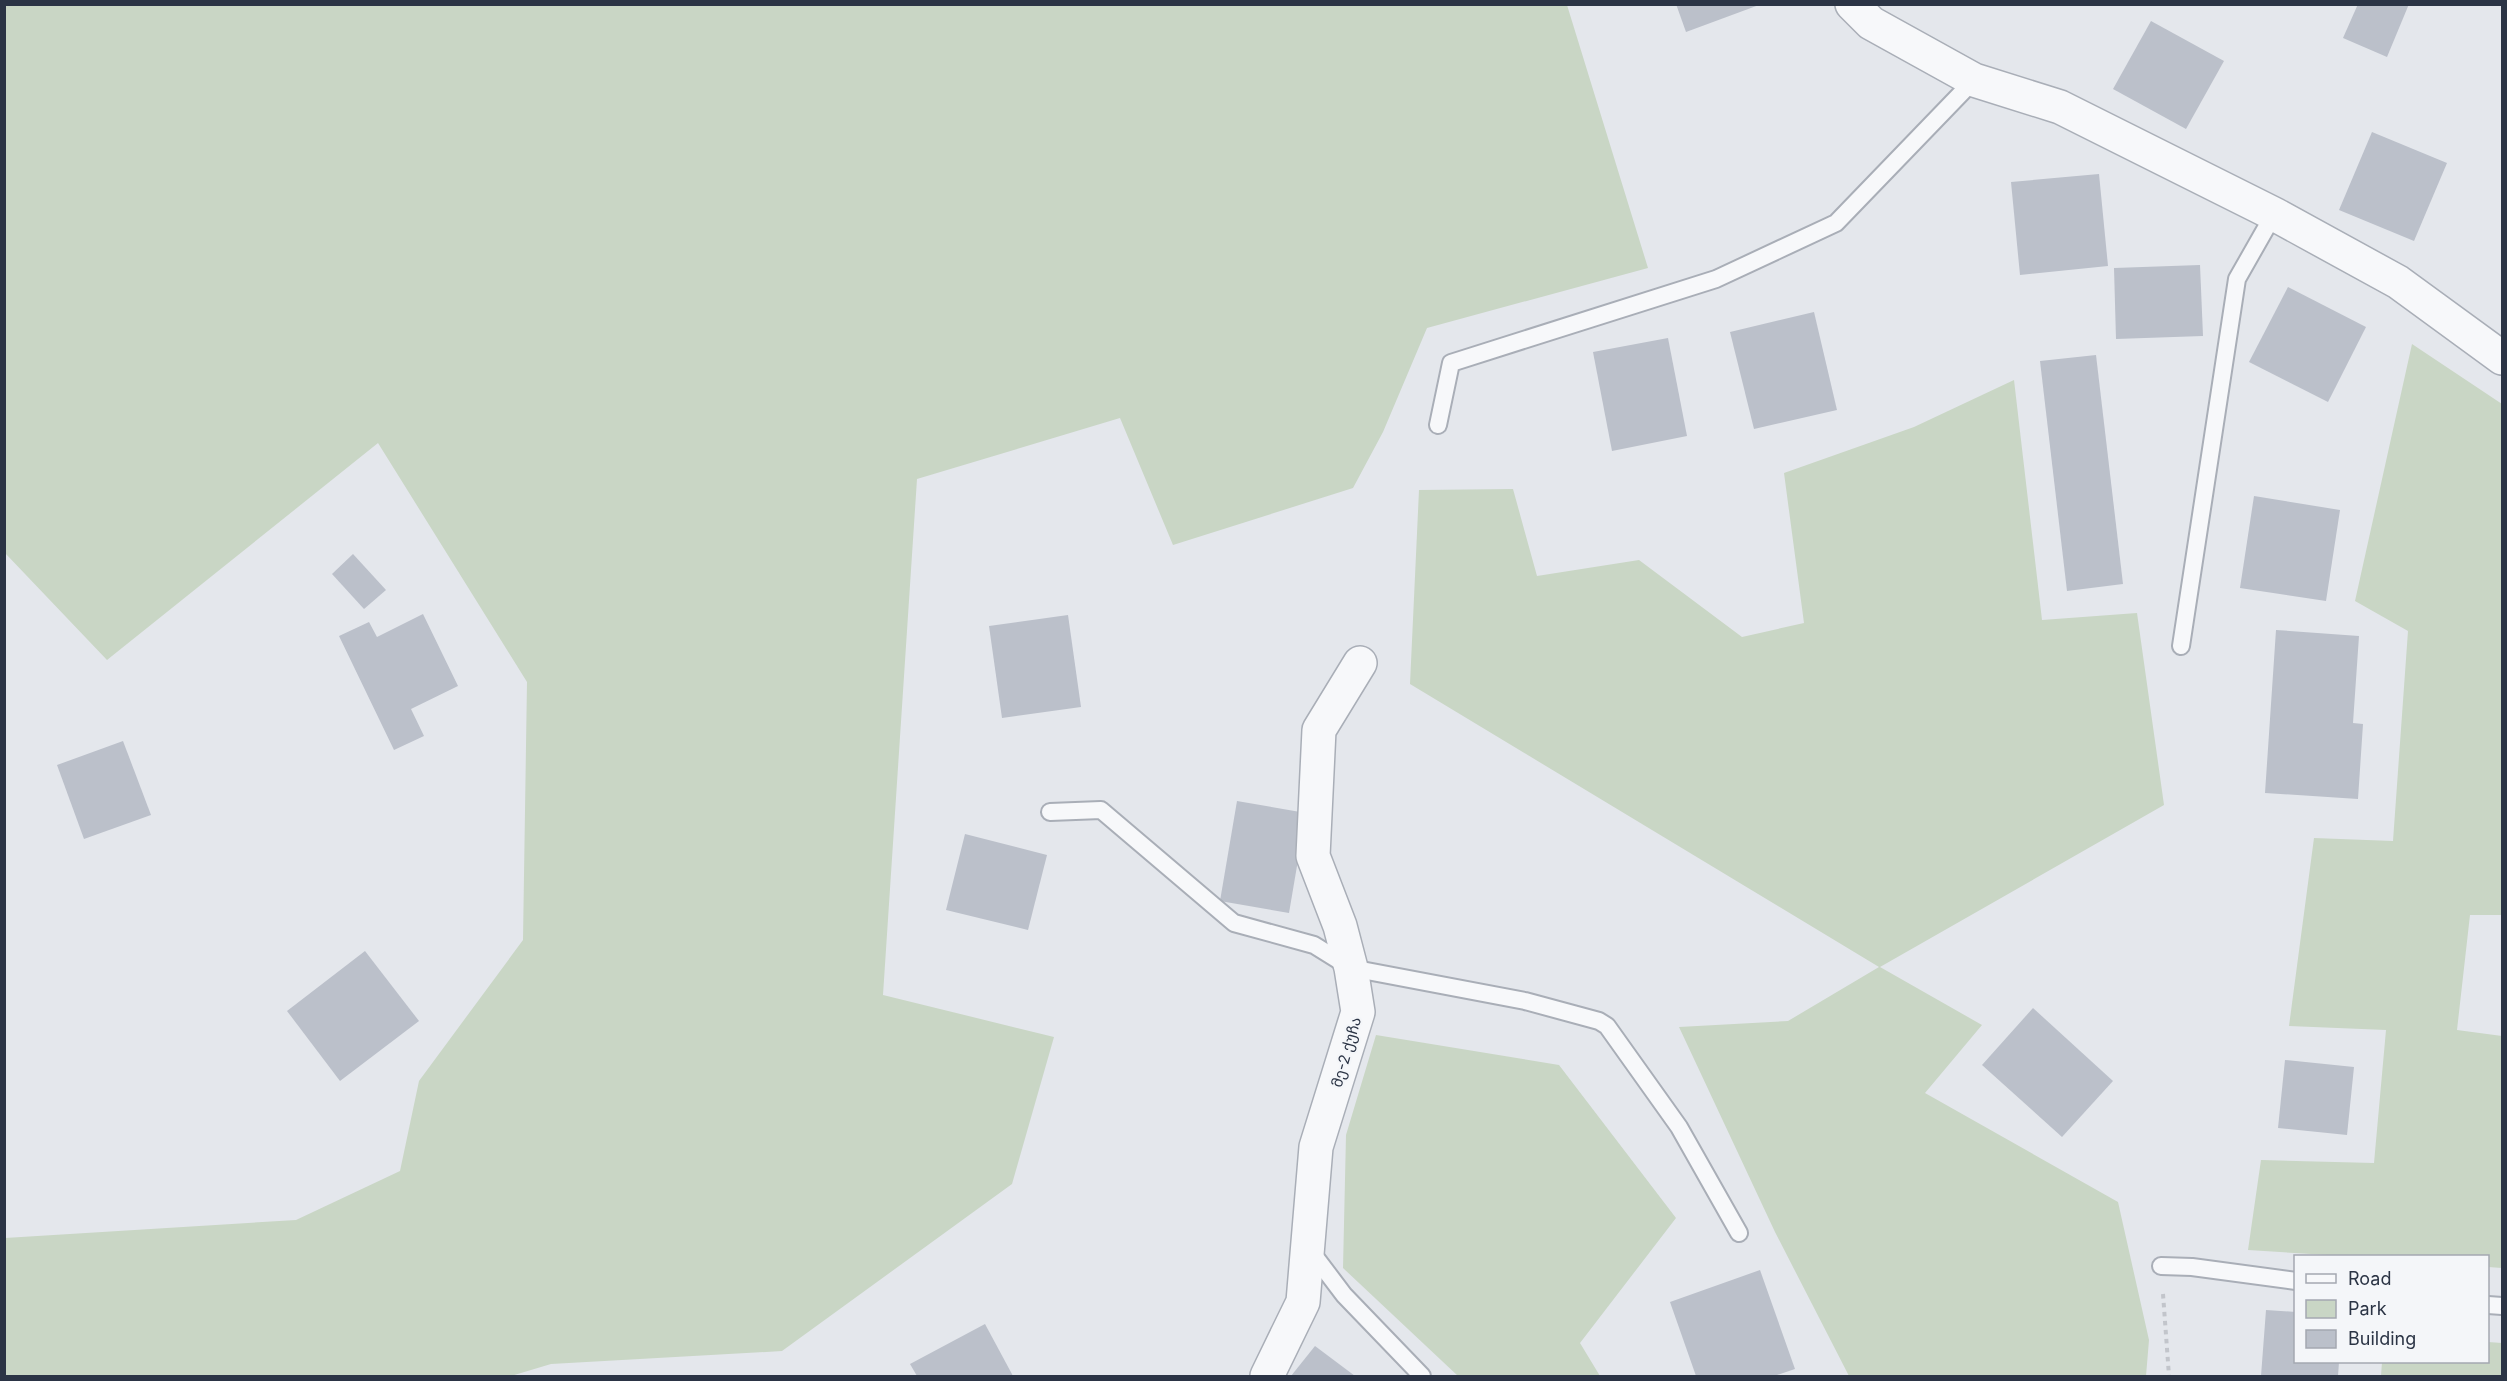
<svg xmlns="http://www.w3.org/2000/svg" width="2507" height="1381" font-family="Inter,'Noto Sans Georgian',sans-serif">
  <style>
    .green { fill: #c9d6c5 }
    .building { fill: #bbc0ca }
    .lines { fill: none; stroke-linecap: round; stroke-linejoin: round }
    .service-casing { stroke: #a9aeb7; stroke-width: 20 }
    .minor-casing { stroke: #a9aeb7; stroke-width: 36 }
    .path { stroke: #c2c5cb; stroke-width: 4; stroke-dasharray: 4.5 4.5; stroke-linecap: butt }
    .service { stroke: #f7f8fa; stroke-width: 16 }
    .minor { stroke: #f7f8fa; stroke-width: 33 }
    .labels { text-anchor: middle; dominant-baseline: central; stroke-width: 4.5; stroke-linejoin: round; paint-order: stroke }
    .street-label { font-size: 15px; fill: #2b3445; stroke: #f4f6f9 }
  </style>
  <rect width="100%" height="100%" fill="#e4e7ec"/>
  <g class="green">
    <polygon points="4,5 1567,5 1648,268 1427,328 1383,432 1353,488 1173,545 1120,418 917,479 883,995 1054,1037 1012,1184 782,1351 551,1364 511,1376 5,1376 5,1238 296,1220 400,1171 419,1081 523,940 527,682 378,443 107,660 5,553"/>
    <polygon points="2412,344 2502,404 2502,915 2470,915 2457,1030 2502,1036 2502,1268 2488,1267 2488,1256 2344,1256 2248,1250 2261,1160 2374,1163 2386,1030 2289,1026 2314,838 2393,841 2408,631 2355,601"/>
    <polygon points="2014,380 2042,620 2137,613 2164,805 1880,967 1982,1025 1925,1093 2118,1202 2149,1340 2146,1376 1849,1376 1775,1232 1679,1027 1788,1021 1879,967 1410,684 1419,490 1513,489 1537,576 1639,560 1742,637 1804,623 1784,473 1914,427"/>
    <polygon points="1376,1035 1559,1065 1676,1218 1580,1343 1600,1376 1458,1376 1343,1268 1346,1135"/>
    <polygon points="2488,1342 2502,1343 2502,1376 2381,1376 2382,1362 2488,1362"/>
  </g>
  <g class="building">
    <polygon points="1676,4 1759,4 1759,5 1686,32"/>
    <polygon points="2358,4 2409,4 2387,57 2343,38"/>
    <polygon points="2151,21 2224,61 2186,129 2113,89"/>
    <polygon points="2372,132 2447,163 2414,241 2339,210"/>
    <polygon points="2099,174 2108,266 2020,275 2011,182"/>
    <polygon points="2200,265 2203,336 2116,339 2114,268"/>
    <polygon points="2288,287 2366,327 2328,402 2249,362"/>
    <polygon points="1814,312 1837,410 1754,429 1730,332"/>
    <polygon points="1668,338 1687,436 1612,451 1593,352"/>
    <polygon points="2096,355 2123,584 2067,591 2040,361"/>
    <polygon points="2254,496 2340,510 2326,601 2240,588"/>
    <polygon points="353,554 386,590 364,609 332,574"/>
    <polygon points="423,614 458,686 411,709 424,736 394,750 339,636 369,622 377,637"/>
    <polygon points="1068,615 1081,707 1002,718 989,626"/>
    <polygon points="2276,630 2359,636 2353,723 2363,724 2358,799 2265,793"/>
    <polygon points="123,741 151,815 84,839 57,765"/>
    <polygon points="1237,801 1306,813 1289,913 1220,901"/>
    <polygon points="965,834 1047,855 1028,930 946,910"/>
    <polygon points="365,951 419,1021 340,1081 287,1011"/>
    <polygon points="2033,1008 2113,1081 2062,1137 1982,1065"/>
    <polygon points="2285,1060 2354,1067 2347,1135 2278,1128"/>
    <polygon points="1760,1270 1795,1369 1774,1376 1696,1376 1670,1302"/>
    <polygon points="2266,1310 2296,1312 2296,1362 2339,1362 2338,1376 2261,1376"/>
    <polygon points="985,1324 1013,1376 917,1376 910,1364"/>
    <polygon points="1315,1346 1355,1376 1291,1376"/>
  </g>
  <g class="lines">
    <defs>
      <g id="service">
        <polyline points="1438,425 1451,363 1716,279 1836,223 1974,80"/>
        <polyline points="2181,646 2237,279 2274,214"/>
        <polyline points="1050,812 1101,810 1234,923 1314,945 1351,968 1525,1001 1599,1021 1607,1026 1679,1127 1739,1233"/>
        <polyline points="1310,1250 1344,1295 1422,1376"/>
        <polyline points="2161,1266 2192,1267 2296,1281"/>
        <polyline points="2488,1305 2502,1306"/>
      </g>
      <g id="minor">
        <polyline points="1852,4 1871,23 1974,80 2060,107 2274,214 2398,282 2502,358"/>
        <polyline points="1267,1376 1303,1302 1316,1147 1358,1012 1351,968 1340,926 1313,856 1319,730 1360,663"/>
      </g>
    </defs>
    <use href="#service" class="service-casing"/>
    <use href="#minor" class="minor-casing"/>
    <polyline class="path" points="2163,1294 2169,1376"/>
    <use href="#service" class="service"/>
    <use href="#minor" class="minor"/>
  </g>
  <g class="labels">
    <g class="street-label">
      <text transform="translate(1346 1052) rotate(-74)">მე-2 ქუჩა</text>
    </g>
  </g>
  <rect width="2507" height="1381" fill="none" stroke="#2b3445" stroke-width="12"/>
  <rect x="2294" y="1255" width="195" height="108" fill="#f4f6f9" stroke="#a4a8b1" stroke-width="1.5"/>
  <rect x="2306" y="1274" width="30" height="9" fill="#f7f8fa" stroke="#a4a8b1" stroke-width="1.5"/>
  <text x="2348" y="1285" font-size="18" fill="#2b3445">Road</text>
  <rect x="2306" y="1300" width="30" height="18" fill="#c9d6c5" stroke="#a4a8b1" stroke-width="1.5"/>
  <text x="2348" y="1315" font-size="18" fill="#2b3445">Park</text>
  <rect x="2306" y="1330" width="30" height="18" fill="#bbc0ca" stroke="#a4a8b1" stroke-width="1.5"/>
  <text x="2348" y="1345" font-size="18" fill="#2b3445">Building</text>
</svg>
